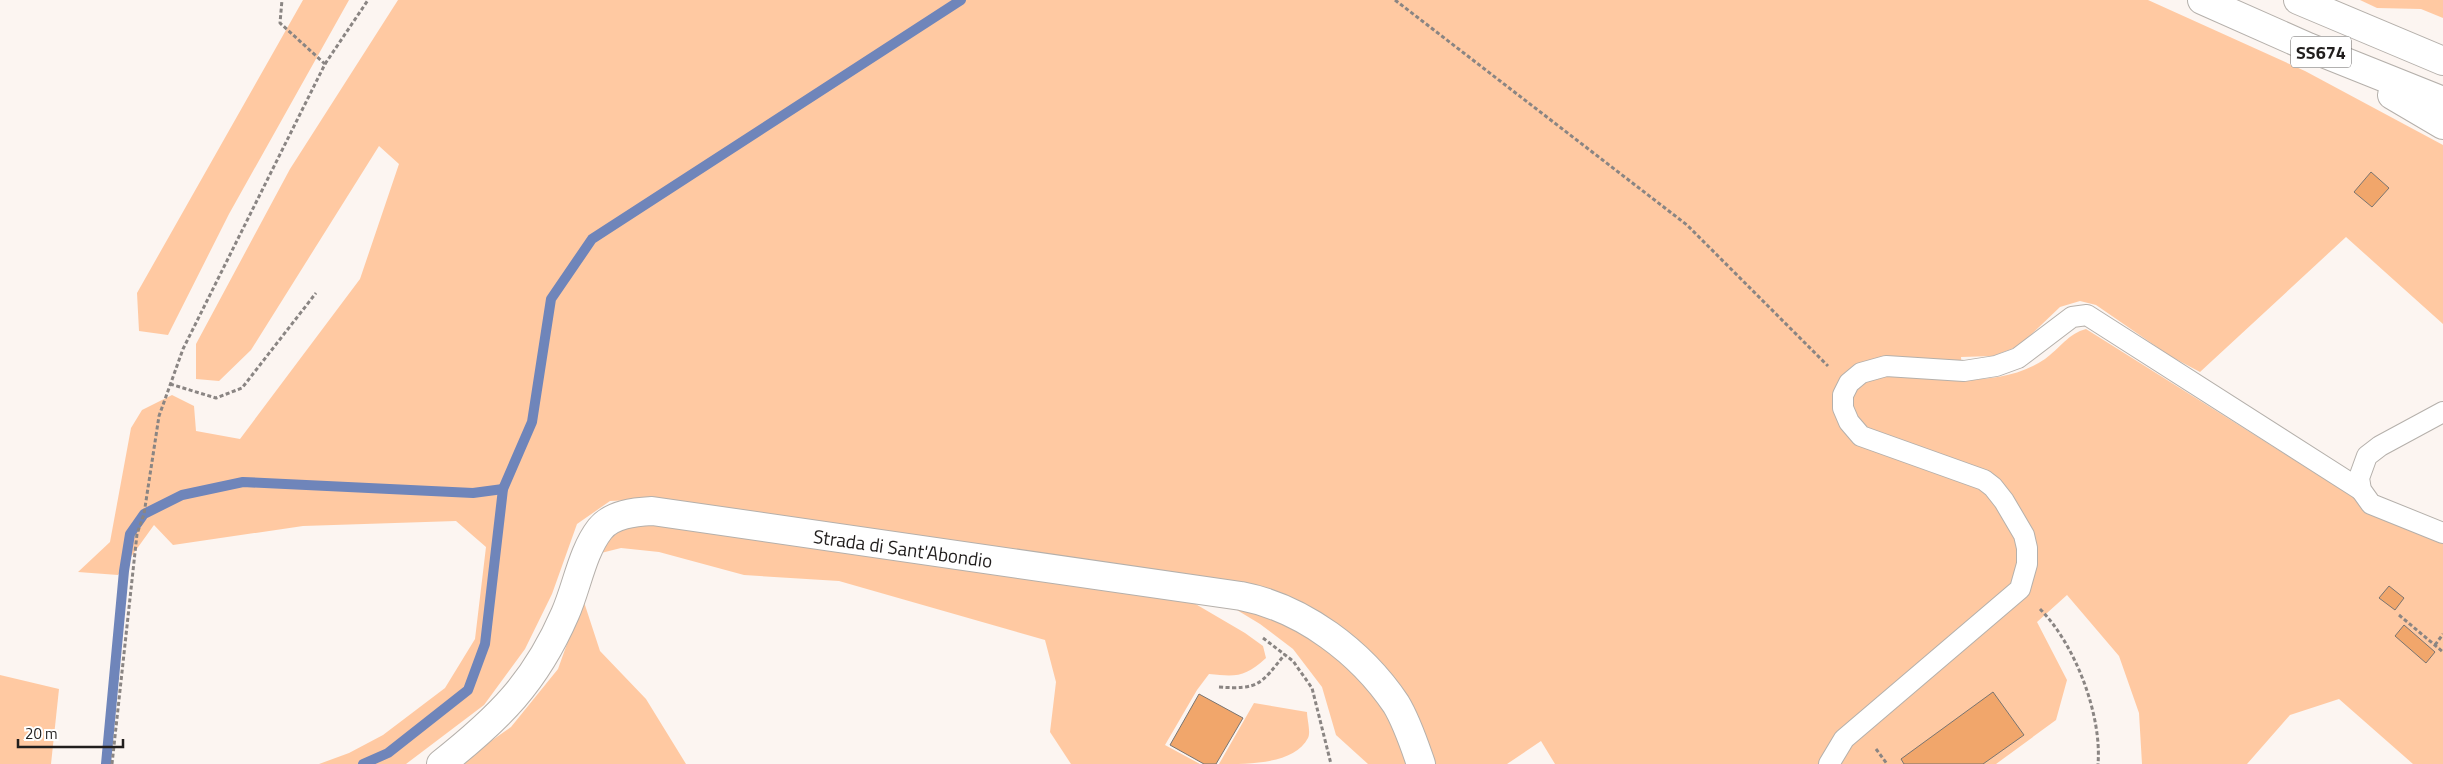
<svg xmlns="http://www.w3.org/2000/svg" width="2443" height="764" font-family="'Titillium Web',sans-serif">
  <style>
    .green { fill: #ffc9a2 }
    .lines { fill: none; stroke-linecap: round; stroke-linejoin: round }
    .stream { stroke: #6f85ba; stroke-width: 10 }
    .building { fill: #f1a66b; stroke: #797470 }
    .service-casing { stroke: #b5b0ab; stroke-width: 22 }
    .minor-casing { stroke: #b5b0ab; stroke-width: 30 }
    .trunk-casing { stroke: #b5b0ab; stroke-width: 30 }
    .path { stroke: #8a8583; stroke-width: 3; stroke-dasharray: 4 2.5; stroke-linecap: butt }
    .service { stroke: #fff; stroke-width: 20 }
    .minor { stroke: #fff; stroke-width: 28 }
    .trunk { stroke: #fff; stroke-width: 28 }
    .labels { text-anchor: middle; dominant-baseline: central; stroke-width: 4; stroke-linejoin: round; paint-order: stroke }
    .shield { fill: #fff; stroke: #646261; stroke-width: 1 }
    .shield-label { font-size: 18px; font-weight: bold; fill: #211e1d }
    .street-label { font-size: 19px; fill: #211e1d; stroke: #fff }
  </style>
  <rect width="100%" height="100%" fill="#fcf5f1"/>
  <g class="green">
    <polygon points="303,0 349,0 229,214 168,335 139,331 137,293"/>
    <path d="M398,0H2148L2305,71L2443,145V324L2346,237L2200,372L2170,356L2096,305L2080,301L2060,307L2019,346L1993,356L1961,357L1963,380C1992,379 2020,376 2045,359C2059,349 2069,333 2086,329L2326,480L2443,542V764H2413L2339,699L2290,715L2247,764H2142L2139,713L2119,656L2067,595L2037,622L2067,680L2056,720L1996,764H1555L1541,741L1507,764H1430L1315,612L1296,600L1273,592L655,499L610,501L577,524L552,594L525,649L484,705L406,764H319L349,753L383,735L445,688L475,639L486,547L456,521L303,526L173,545L154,525L118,575L78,572L110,542L131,428L142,410L172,395L194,406L196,431L240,439L360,279L399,164L379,146L251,350L219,381L196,379V344L290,169Z"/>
    <polygon points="2360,0 2443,0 2443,18 2421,9 2377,8"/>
    <path d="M655,522L1175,592L1245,633L1263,646L1266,658C1245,677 1237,677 1209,674L1197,690L1165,745L1200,764H1071L1050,732L1056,682L1045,640L839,581L744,575L659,552L621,548L601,553C613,528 630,527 655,522Z"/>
    <polygon points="583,599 600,651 646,699 686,764 458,764 511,727 558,669"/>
    <polygon points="1230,601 1303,631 1376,692 1413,764 1368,764 1336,735 1322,687 1293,649 1260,624 1227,604"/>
    <polygon points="0,675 59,689 51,764 0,764"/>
    <path d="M1254,703L1307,712C1307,719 1311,732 1308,738C1295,764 1250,764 1219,764Z"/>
  </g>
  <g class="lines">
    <g class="stream">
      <polyline points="106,764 124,571 130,534 144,514 182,495 243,482 473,493 503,489"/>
      <polyline points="363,764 388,753 468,690 485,644 503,489 532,422 551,299 592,239 961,0"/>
    </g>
  </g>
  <g class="building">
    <polygon points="2371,172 2389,188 2372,207 2354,192"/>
    <polygon points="2389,586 2404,598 2395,610 2379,598"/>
    <polygon points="2404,625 2435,652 2426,663 2395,636"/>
    <polygon points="1993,692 2024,735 1983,764 1904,764 1901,759"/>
    <polygon points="1199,694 1243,718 1216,764 1204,764 1170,745"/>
  </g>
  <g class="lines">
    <defs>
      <g id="service">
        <polyline points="2443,412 2380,446 2367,456 2359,478 2361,490 2371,504 2443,533"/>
        <polyline points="1829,764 1844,739 2020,589 2027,564 2027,548 2024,535 2004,501 1993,487 1984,480 1861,436 1849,422 1843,408 1843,395 1849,383 1861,373 1886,366 1964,371 1996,366 2018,358 2072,317 2087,315 2361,490"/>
      </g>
      <path id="minor" d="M441,764C499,718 535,683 565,614C577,587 582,552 600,529C612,514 635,512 652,511L1241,596C1303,608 1361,652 1396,704C1407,722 1414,744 1421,764"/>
      <g id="trunk">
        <polyline points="2202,0 2308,47 2443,101"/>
        <polyline points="2298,0 2443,61"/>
        <polyline points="2392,95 2443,125"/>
      </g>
    </defs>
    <use href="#service" class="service-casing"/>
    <use href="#minor" class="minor-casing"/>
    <use href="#trunk" class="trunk-casing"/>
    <g class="path">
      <polyline points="1395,0 1687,225 1828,366"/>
      <polyline points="325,64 368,0"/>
      <polyline points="170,384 216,398 242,388 316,293"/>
      <path d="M2040,609C2075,644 2102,715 2098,764"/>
      <polyline points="2399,615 2443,652"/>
      <polyline points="1263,638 1293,661 1312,688 1331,764"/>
      <polyline points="2435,645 2443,634"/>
      <path d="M1219,687C1259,690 1261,684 1285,654"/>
      <polyline points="1876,749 1887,764"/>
      <polyline points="112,764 137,534 144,514 159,416 183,349 325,64 280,23 282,0"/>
    </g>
    <use href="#service" class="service"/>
    <use href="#minor" class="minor"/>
    <use href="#trunk" class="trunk"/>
  </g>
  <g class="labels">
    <rect class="shield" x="2291" y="36.5" width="60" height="31" rx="4"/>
    <g class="shield-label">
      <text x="2321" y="52">SS674</text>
    </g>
    <g class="street-label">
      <text transform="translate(903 548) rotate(8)">Strada di Sant'Abondio</text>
    </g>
  </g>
  <path d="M18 739v8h105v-8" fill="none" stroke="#211e1d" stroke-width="2.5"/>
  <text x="25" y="739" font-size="15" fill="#211e1d" stroke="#ffffff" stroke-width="4" paint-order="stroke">20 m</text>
</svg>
